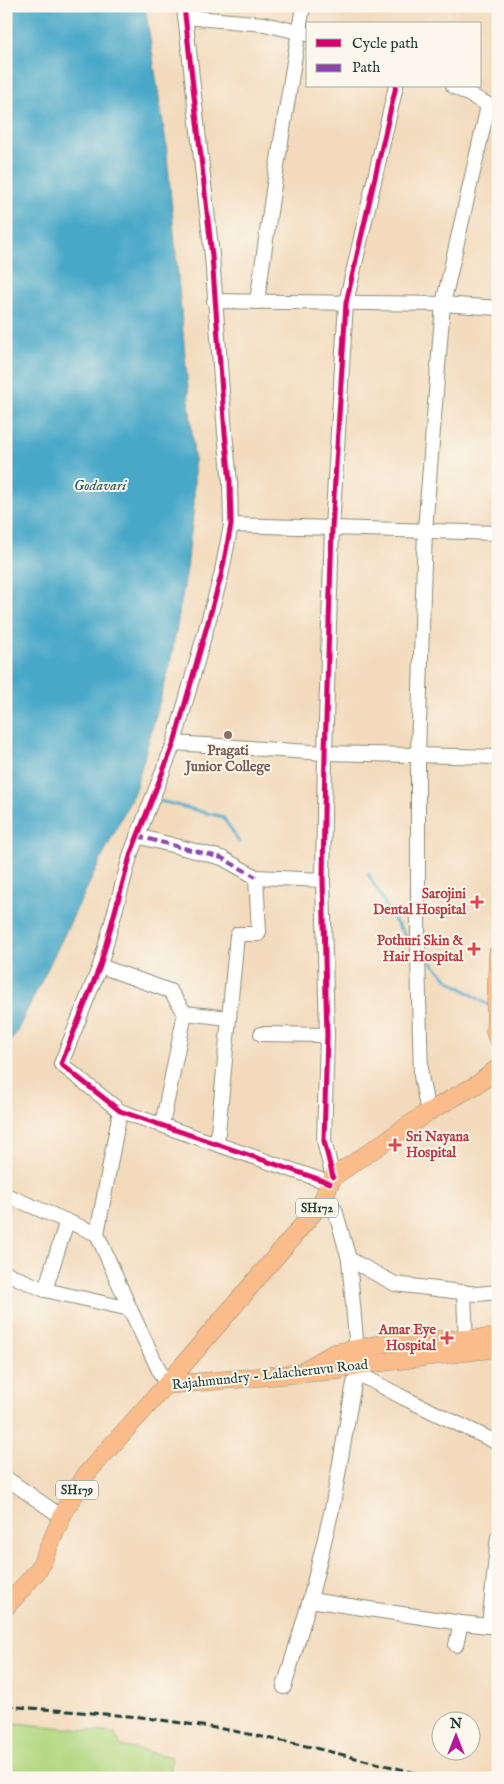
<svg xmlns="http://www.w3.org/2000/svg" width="504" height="1784" font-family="'IM FELL English',serif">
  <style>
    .green { fill: #b3d882; stroke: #698a5b }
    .water { fill: #4aa8c8; stroke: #34727e }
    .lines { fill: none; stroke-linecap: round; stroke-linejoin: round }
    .stream { stroke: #4aa8c8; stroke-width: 3 }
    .minor-casing { stroke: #898c78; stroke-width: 16 }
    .major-casing { stroke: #898c78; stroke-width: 19 }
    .minor { stroke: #fff; stroke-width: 14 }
    .major { stroke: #f9bc8a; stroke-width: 18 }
    .rail { stroke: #1f3d34; stroke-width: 3; stroke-dasharray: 8 4; stroke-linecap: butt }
    .quiet { stroke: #8e44ad; stroke-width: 4; stroke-dasharray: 8 4; stroke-linecap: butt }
    .cycleway-casing { stroke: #fbf7ec; stroke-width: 8 }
    .cycleway { stroke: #d6006c; stroke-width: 5 }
    .education-dot { fill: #8d6e63; stroke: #fbf7ec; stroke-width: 2 }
    .health-dot { fill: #e0444e; stroke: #fbf7ec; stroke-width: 2 }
    .labels { text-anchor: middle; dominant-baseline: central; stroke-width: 4; stroke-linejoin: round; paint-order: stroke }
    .shield { fill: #fbf7ec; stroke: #61756b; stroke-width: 1 }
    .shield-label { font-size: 12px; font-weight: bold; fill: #1f3d34 }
    .education-label { font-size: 14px; font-weight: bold; fill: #785e54; stroke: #fbf7ec }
    .health-label { font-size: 14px; font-weight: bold; fill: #be3a42; stroke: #fbf7ec; text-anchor: end }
    .street-label { font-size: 14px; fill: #1f3d34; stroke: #fbf7ec }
    .water-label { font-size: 15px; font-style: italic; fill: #2c5d60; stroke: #fbf7ec }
  </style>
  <rect width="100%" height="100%" fill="#fbf7ec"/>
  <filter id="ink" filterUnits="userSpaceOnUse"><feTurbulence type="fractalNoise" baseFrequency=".02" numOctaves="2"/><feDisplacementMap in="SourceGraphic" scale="10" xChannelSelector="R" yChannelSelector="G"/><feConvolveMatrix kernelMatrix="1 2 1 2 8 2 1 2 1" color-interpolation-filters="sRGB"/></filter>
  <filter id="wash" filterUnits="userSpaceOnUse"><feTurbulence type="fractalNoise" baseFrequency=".0096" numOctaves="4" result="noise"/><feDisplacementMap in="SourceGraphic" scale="20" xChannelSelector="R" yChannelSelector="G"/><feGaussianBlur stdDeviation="1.12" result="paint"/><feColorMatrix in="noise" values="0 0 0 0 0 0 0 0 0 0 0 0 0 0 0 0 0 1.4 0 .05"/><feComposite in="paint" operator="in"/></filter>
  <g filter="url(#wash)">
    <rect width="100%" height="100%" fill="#f3dabc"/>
    <polygon class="green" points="6,1722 114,1733 121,1746 172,1757 170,1778 6,1778"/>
    <polygon class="water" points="6,6 145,6 166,143 194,456 194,505 187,569 170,664 135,790 16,1033 6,1048"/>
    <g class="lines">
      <g class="stream">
        <polyline points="160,801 223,817 239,842"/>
        <polyline points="368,874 394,920 412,944"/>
        <polyline points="429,960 449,980 491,1007"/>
      </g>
    </g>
  </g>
  <g filter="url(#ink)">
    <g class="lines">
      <defs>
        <g id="minor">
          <polyline points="184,6 212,256 225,433 230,482 231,525 221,576 174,743 131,853 100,966 61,1064 120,1111 330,1183"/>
          <polyline points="185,17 264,24 307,34"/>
          <polyline points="453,86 498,110"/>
          <polyline points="214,301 443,304 498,308"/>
          <polyline points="257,302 273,191 303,6"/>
          <polyline points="231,525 498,533"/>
          <polyline points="174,743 325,753 498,757"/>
          <polyline points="137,836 222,858 256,877 323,880"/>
          <polyline points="100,966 170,991 185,1013 229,1018 217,1143"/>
          <polyline points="229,1018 237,936 238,934 258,934 259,932 256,877"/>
          <polyline points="261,1034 327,1035"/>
          <polyline points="120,1111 97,1234 130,1309 166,1385"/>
          <polyline points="428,1112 421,1076 418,957 418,754 425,530 443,304 488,106"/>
          <polyline points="162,1125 185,1013"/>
          <polyline points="333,1177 324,1141 327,1035 323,880 325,753 332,528 346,303 396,86"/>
          <polyline points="6,1195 97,1234"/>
          <polyline points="349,1259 395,1284 477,1294 498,1292"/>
          <polyline points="6,1273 45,1290 130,1309"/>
          <polyline points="45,1290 67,1221"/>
          <polyline points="464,1292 466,1348"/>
          <polyline points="359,1374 404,1398 498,1443"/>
          <polyline points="6,1478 62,1517"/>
          <polyline points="310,1600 461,1623 498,1627"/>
          <polyline points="489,1626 498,1537"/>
          <polyline points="456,1645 461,1623"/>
          <polyline points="284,1687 310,1600 332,1509 354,1383 359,1374 349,1259 335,1210 320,1205"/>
        </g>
        <g id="major">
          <polyline points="498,953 495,1032 498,1039"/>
          <polyline points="305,1370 334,1353 397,1341 496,1338"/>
          <polyline points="166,1385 339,1370 358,1365 498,1348"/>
          <polyline points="6,1607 39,1569 66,1508 87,1473 166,1385 320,1205 333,1177 428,1112 478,1084 498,1068"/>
        </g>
      </defs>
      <use href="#minor" class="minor-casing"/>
      <use href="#major" class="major-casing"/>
      <use href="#minor" class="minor"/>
      <use href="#major" class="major"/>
      <polyline class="rail" points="6,1706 141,1717 229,1730 311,1747 437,1778"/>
      <polyline class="quiet" points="137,836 222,858 256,877"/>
      <defs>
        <g id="cycleway">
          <polyline points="184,6 212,256 225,433 230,482 231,525 221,576 174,743 131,853 100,966 61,1064 120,1111 330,1183"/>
          <polyline points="333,1177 324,1141 327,1035 323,880 325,753 332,528 346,303 396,86"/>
        </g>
      </defs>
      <use href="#cycleway" class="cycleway-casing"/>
      <use href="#cycleway" class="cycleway"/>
    </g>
  </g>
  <circle class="education-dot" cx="228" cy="735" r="5"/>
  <g class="health-dot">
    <path d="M474.5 894.5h5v5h5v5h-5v5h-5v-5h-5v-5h5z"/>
    <path d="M471.5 941.5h5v5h5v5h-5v5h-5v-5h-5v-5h5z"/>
    <path d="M392.5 1137.5h5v5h5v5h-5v5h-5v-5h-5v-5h5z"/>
    <path d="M444.5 1330.5h5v5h5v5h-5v5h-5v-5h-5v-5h5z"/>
  </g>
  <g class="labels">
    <g class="shield">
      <rect x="296" y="1198.5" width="42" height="19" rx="4"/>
      <rect x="56" y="1480.5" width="42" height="19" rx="4"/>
    </g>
    <g class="shield-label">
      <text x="317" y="1208">SH172</text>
      <text x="77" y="1490">SH179</text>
    </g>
    <g class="education-label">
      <text x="228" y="751">Pragati<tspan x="228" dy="16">Junior College</tspan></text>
    </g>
    <g class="health-label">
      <text x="466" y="894">Sarojini<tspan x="466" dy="16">Dental Hospital</tspan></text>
      <text x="463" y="941">Pothuri Skin &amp;<tspan x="463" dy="16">Hair Hospital</tspan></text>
      <text x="406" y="1137" text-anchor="start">Sri Nayana<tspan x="406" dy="16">Hospital</tspan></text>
      <text x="436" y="1330">Amar Eye<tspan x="436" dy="16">Hospital</tspan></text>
    </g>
    <g class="street-label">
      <text transform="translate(270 1375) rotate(-6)">Rajahmundry - Lalacheruvu Road</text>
    </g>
    <g class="water-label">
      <text x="100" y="485">Godavari</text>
    </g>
  </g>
  <rect width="504" height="1784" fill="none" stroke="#fbf7ec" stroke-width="25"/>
  <rect x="306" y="22" width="175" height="65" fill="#fbf7ec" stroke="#a3ada2"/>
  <rect x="316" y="39" width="25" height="8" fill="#d6006c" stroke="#a3ada2"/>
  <text x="352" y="48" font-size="15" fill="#1f3d34">Cycle path</text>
  <rect x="316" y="64" width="25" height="8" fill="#8e44ad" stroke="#a3ada2"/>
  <text x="352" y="72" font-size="15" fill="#1f3d34">Path</text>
  <g transform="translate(456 1736)"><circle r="24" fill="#fbf7ec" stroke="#a3ada2"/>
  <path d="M0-4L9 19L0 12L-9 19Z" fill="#b5179e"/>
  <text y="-8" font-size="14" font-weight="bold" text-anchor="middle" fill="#1f3d34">N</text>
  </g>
</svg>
